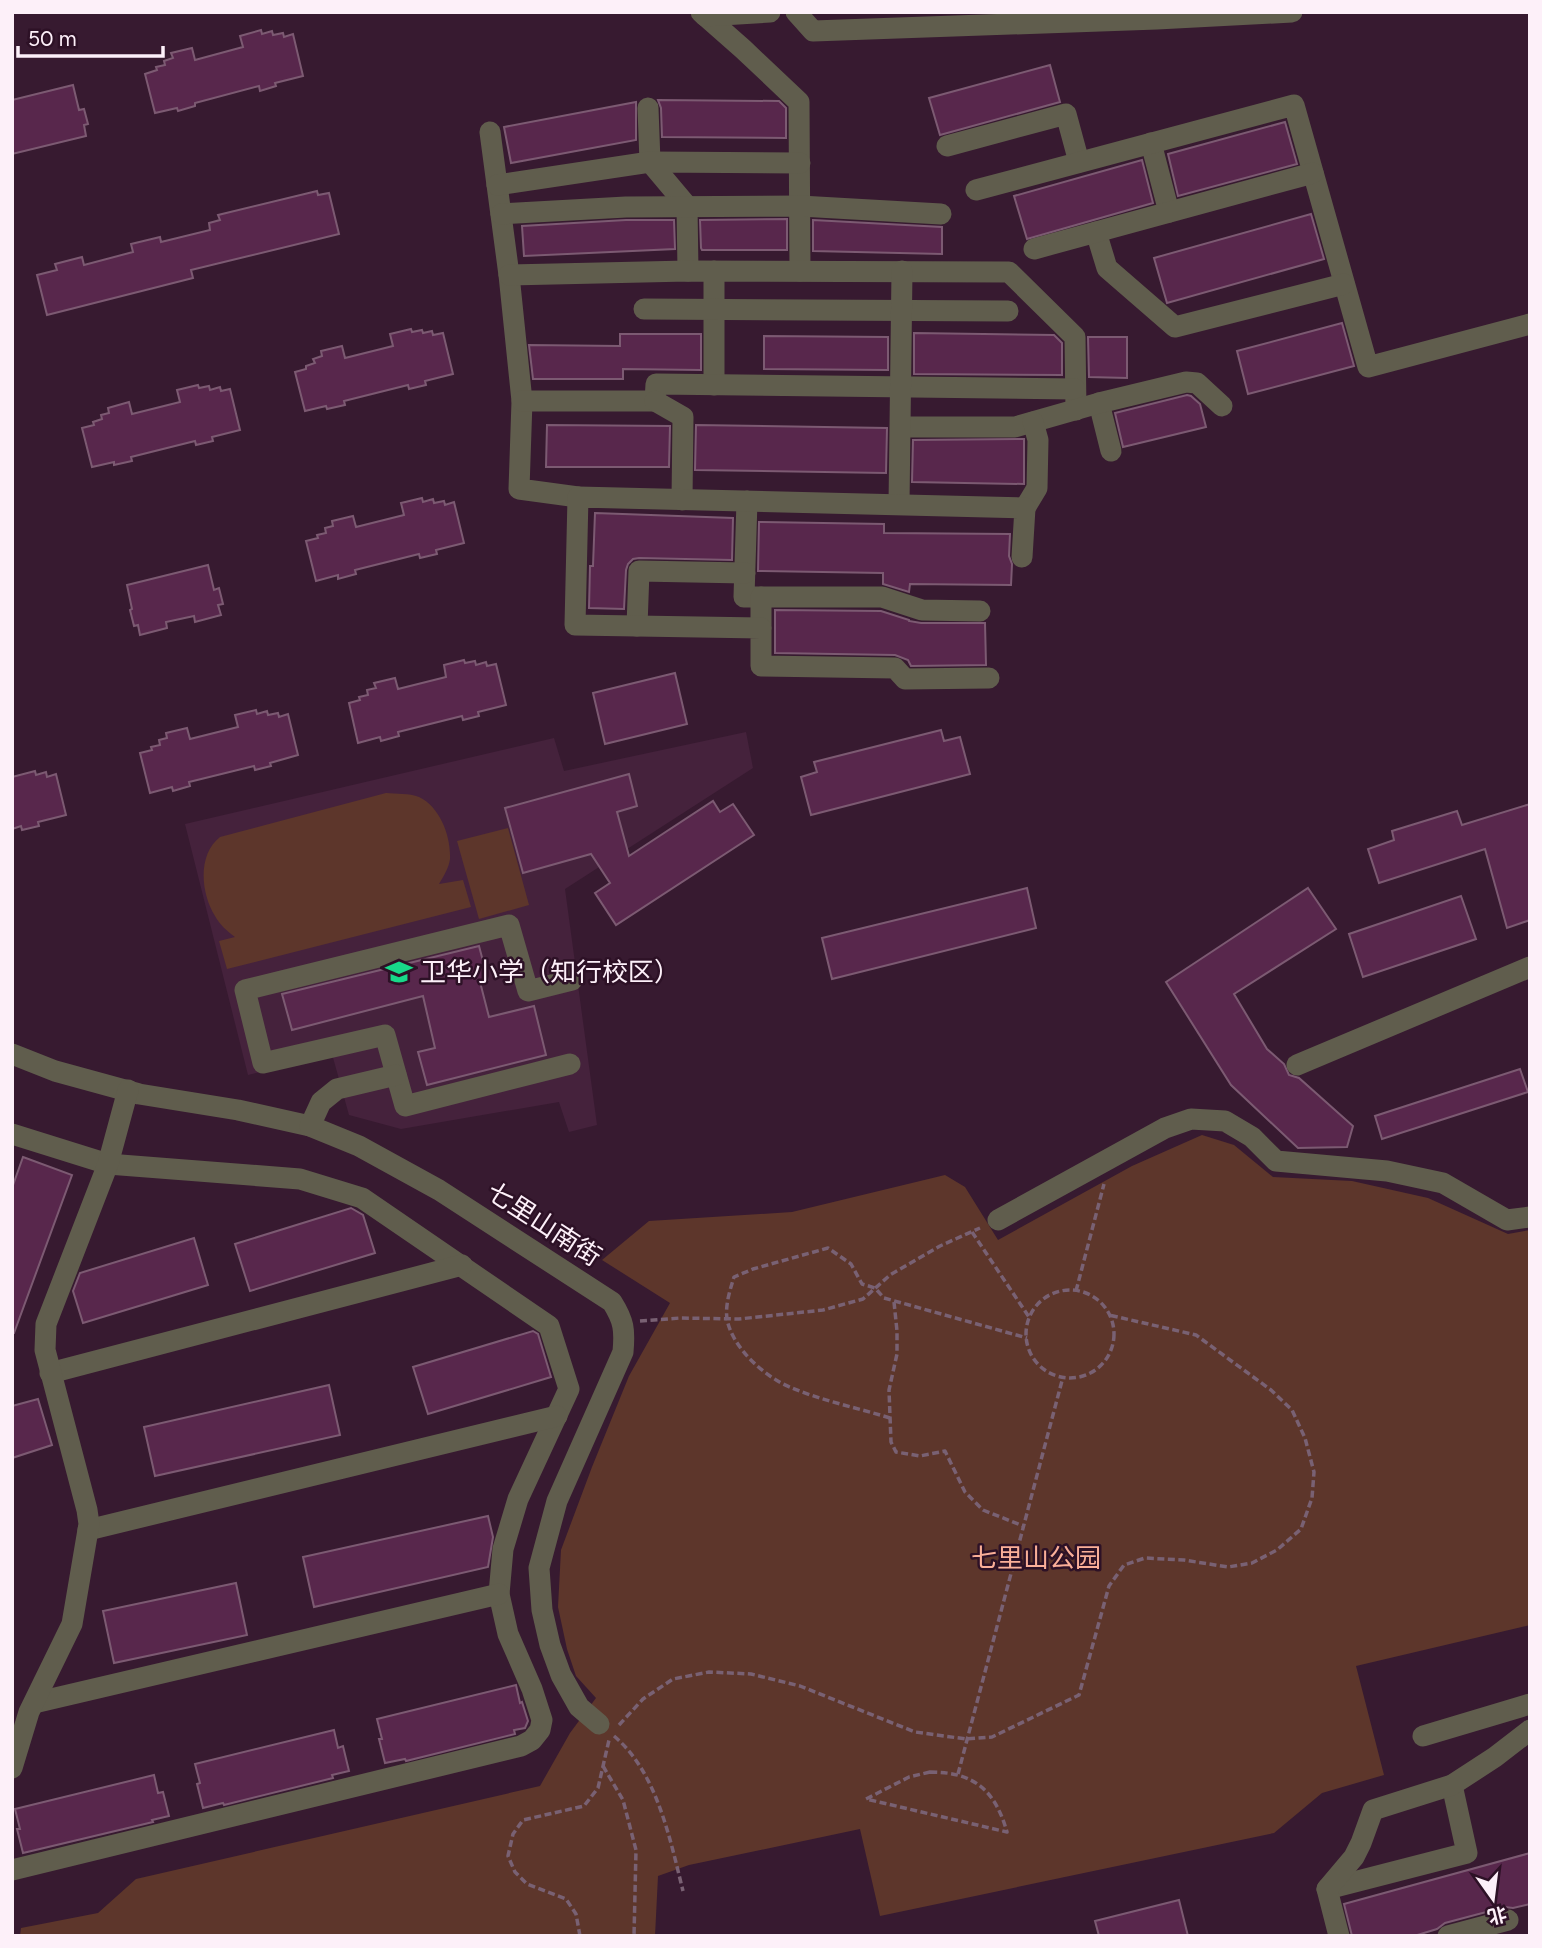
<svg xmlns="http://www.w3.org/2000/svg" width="1542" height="1948" font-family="Figtree,'Noto Sans SC',sans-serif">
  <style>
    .built { fill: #45223c }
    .green { fill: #5d362b }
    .building { fill: #58274c; stroke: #7c5a72; stroke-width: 2 }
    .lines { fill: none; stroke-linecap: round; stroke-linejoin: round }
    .path { stroke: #796173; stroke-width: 3.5; stroke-dasharray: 7 3.5; stroke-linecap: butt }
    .minor { stroke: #605d4d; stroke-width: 21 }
    .labels { text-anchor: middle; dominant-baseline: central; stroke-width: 5; stroke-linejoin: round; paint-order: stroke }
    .poi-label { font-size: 26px; fill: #fdf0f9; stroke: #2d1126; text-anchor: start }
    .street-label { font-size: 26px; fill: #fdf0f9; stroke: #2d1126 }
    .park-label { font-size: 26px; fill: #faaf98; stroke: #2d1126 }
  </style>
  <rect width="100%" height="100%" fill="#371a30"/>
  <polygon class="built" points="746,732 753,768 565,889 597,1125 569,1132 559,1102 401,1129 349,1115 332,1054 248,1075 185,824 554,738 564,771"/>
  <g class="green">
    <path d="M386,793C396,794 409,793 419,797C440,807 451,836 450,859C449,868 443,877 439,884L463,880L471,907L227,969L219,941L235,937C227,931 220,925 215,916C201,894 197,855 220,837Z"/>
    <polygon points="508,828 529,905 479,919 457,841"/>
    <polygon points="1202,1135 1234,1145 1273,1177 1352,1181 1428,1198 1508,1234 1530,1230 1530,1625 1356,1666 1384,1775 1322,1793 1274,1833 880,1916 860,1829 689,1865 658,1876 655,1936 20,1936 21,1928 98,1913 136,1879 540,1786 570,1733 596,1698 576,1676 567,1649 558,1607 561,1550 592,1467 629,1376 670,1303 602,1260 649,1221 792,1212 945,1175 965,1187 998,1240 1132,1166"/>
  </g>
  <g class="building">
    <polygon points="261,30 262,34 272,31 273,35 283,33 284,37 293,34 303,76 275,83 276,86 260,91 259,86 195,103 195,106 178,111 177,108 155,113 145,74 157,70 156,67 165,65 164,61 173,58 171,53 192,48 195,60 243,47 240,36"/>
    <polygon points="1050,65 1060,102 940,135 929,98"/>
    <polygon points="73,85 79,110 84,109 88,124 84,125 86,136 12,154 12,100"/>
    <polygon points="658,100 779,101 786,108 786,138 662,137 661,108"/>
    <polygon points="636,102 636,140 511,163 504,127"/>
    <polygon points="1285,122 1297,164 1178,196 1168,154"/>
    <polygon points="1142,160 1153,203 1027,239 1014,196"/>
    <polygon points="317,191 318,195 329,193 339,234 191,270 193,278 47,315 37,275 57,270 55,264 82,257 84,265 133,252 131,244 160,237 161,242 210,230 209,223 220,220 218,215"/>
    <polygon points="1311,214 1324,259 1167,303 1154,258"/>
    <polygon points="787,219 787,250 702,250 701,248 700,220"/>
    <polygon points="626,220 674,220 675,249 524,256 522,226"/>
    <polygon points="813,220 942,227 942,254 813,251"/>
    <polygon points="1342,323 1354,366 1248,394 1237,351"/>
    <polygon points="411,329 412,332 422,330 423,333 432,331 433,335 443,333 453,374 425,381 426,385 409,389 408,385 344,401 345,405 327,409 326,406 305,411 295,372 306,369 306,366 315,363 313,359 322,356 321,351 342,346 345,358 393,346 390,334"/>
    <polygon points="914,333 1054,335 1062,343 1062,375 914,374"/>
    <polygon points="620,334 701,334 701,370 623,369 623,379 533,379 529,345 620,346"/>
    <polygon points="764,336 888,337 888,370 764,369"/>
    <polygon points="1088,337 1127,337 1127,378 1089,377"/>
    <polygon points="198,385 199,388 209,386 210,390 220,387 221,391 230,389 240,430 212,437 213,441 196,445 195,441 131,457 132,461 114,465 114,462 92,467 82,428 94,425 93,422 102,419 101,415 109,413 108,408 129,402 132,414 180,402 177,390"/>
    <polygon points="1187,395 1191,396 1200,404 1206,427 1123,447 1115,413"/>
    <polygon points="547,425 670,426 669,467 546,467"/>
    <polygon points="696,425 887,428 886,473 695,470"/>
    <polygon points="1024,439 1024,484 912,482 913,440"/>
    <polygon points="422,498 423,502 433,499 434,503 444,501 445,505 454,502 464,543 436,550 437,554 420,558 419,554 355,570 356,574 338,579 338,575 316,581 306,541 318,538 317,535 326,533 325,528 333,526 332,521 353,516 356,527 404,515 401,503"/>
    <polygon points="595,513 733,518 732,560 639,558 633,559 628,564 626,570 624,609 589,608 590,566 593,566"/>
    <polygon points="759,522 884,524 884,533 1010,534 1009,556 1012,564 1011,585 910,584 909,592 883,584 883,573 758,571"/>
    <polygon points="208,565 214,590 219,588 223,604 218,605 221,615 195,622 194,616 166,622 167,628 140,635 138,625 134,626 130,610 132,609 127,585"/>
    <polygon points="775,610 881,611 909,620 909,621 921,623 985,623 986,665 911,666 908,660 895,655 775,653"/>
    <polygon points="464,660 465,663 475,661 476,665 486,662 487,666 496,664 506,705 478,712 479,716 463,720 462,716 398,732 399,736 381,741 380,737 358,743 349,703 360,700 359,697 368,695 367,690 376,688 374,683 395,678 398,689 446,677 444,665"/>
    <polygon points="675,673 687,724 605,744 593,693"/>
    <polygon points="256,710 257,714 267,711 268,715 278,713 279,717 288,714 298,755 270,763 271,766 255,770 254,766 189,782 190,786 173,791 172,787 150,793 140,753 152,750 151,747 160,745 159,740 167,738 166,733 187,728 190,739 238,727 235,715"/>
    <polygon points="941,730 944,741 960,737 970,774 811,815 801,777 817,772 814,762"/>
    <polygon points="35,771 36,775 46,772 47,777 56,774 66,815 38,822 39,826 22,830 21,826 12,829 12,777"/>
    <polygon points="629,774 637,806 617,812 629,856 713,801 720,812 733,804 754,835 616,925 595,893 610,883 591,854 523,873 505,808"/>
    <polygon points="1530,804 1530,920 1507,928 1485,849 1379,883 1368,849 1394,840 1392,831 1457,811 1462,825"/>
    <polygon points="1027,888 1036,928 832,979 822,938"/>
    <polygon points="1308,888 1336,929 1234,994 1267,1049 1284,1064 1289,1075 1299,1078 1353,1126 1347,1147 1298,1148 1231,1085 1166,982"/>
    <polygon points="1461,896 1476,939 1363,977 1349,934"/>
    <polygon points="479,946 488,980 480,982 489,1017 534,1006 546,1055 427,1085 418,1052 435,1048 423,996 292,1030 282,994"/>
    <polygon points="1520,1069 1528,1092 1382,1139 1375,1116"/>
    <polygon points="23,1157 72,1175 14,1333 12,1333 12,1188"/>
    <polygon points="351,1208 363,1215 375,1253 250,1291 235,1244"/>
    <polygon points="194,1238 208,1285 83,1323 73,1291 80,1273"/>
    <polygon points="533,1331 538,1334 551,1377 428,1414 413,1367"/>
    <polygon points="329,1385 340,1435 155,1476 144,1427"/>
    <polygon points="38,1399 52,1445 12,1458 12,1406"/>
    <polygon points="488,1516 493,1537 488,1567 314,1607 303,1557"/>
    <polygon points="236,1583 247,1635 114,1663 103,1611"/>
    <polygon points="516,1685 520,1703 522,1702 528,1721 525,1728 514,1730 515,1734 406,1761 405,1759 385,1763 379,1739 382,1739 377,1719"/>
    <polygon points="334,1730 338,1748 343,1746 349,1771 332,1775 333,1778 224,1805 223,1803 203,1808 197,1784 200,1783 195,1764"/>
    <polygon points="154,1775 158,1793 163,1792 169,1816 152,1820 153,1822 23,1853 17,1829 20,1829 15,1809"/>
    <polygon points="1530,1853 1530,1904 1513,1908 1505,1907 1445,1923 1437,1929 1414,1936 1352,1936 1344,1904"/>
    <polygon points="1179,1900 1188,1936 1099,1936 1095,1921"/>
  </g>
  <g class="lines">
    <g class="path">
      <polyline points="972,1232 1029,1317"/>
      <circle cx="1070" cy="1334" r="44"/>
      <polyline points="1076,1291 1104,1184"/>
      <polyline points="894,1302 897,1331 897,1354 889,1390 891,1442 896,1452 920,1456 945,1451 965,1492 983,1510 1023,1526"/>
      <polyline points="640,1321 680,1318 739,1319 823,1310 863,1299 890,1275 940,1246 980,1228"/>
      <path d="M890,1418C858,1408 823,1401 792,1388C766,1378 732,1348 727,1319C725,1305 730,1290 734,1277L753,1269L828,1248L851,1264L862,1284L875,1288L884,1298L1027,1338"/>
      <polyline points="619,1725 643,1699 673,1679 709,1672 751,1674 800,1686 915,1732 966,1739 992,1737 1079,1695 1109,1586 1124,1565 1145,1558 1184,1560 1228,1567 1252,1563 1277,1550 1301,1529 1312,1498 1314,1472 1305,1438 1292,1410 1271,1390 1196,1335 1109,1315"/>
      <path d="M614,1736C657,1772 670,1839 683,1891"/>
      <polyline points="603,1766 623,1800 636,1850 634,1936"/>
      <path d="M930,1772C974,1772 995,1790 1007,1832L866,1799L909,1777Z"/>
      <polyline points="958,1774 1063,1377"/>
      <polyline points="580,1936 576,1914 566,1899 527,1884 515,1872 508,1856 513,1834 523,1820 584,1806 598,1788 609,1740"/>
    </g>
    <g class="minor">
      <polyline points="701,12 743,49 799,102 800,271"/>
      <polyline points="796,12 813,31 1157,19 1292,12"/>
      <polyline points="705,16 770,12"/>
      <polyline points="648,108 650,162 687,206 688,271"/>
      <polyline points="490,132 509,275 522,401 519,489 578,497"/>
      <polyline points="1151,143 1169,212"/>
      <polyline points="947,146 1066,114 1079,162"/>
      <polyline points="497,185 650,162 800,163"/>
      <polyline points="976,190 1294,105 1368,367 1530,324"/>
      <polyline points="501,214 626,207 800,206 941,214"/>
      <polyline points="1096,232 1107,268 1175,327 1344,284"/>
      <polyline points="1034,249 1313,173"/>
      <polyline points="714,271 714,385"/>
      <polyline points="509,275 688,271 1009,272 1075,337 1076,410"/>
      <polyline points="644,309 1008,311"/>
      <polyline points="522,401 655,401 656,384 1075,389"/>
      <polyline points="655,401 683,417 682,500"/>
      <polyline points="1099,403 1111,451"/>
      <polyline points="901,427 1015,427 1099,403 1186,382 1197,383 1222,406"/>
      <polyline points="747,501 744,597 761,597"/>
      <polyline points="899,504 902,271"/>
      <polyline points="1025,508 1037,488 1038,440 1033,422"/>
      <polyline points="637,626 639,571 745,573"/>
      <polyline points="761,628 761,597 882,597 922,610 980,611"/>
      <polyline points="989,678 905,679 895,668 761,666 761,628 575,625 578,497 1025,508 1022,557"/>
      <path d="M12,1054L55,1071L139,1094L238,1110L310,1126L359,1146L439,1190L612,1302C624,1321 625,1330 623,1352L557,1501L539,1568L542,1610L550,1645L561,1675L579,1707L599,1724"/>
      <polyline points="570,1064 405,1106 385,1035 263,1063 245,990 509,925 528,991 572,980"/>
      <polyline points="1297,1065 1530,967"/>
      <polyline points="310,1126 321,1102 337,1089 396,1075"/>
      <polyline points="12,1134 108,1164 300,1179 362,1198 549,1326 569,1389 518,1499 503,1549 499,1594 508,1634 532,1689 542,1720 540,1730 532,1740 521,1746 12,1870"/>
      <polyline points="998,1220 1165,1128 1191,1119 1225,1121 1252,1137 1276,1161 1387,1171 1443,1183 1507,1220 1530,1217"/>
      <polyline points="50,1373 462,1265"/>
      <polyline points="88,1530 557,1416"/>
      <polyline points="34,1703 499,1594"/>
      <polyline points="1423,1736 1530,1704"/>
      <polyline points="12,1768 29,1712 72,1624 89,1524 87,1510 45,1350 46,1324 108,1164 128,1090"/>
      <polyline points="1327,1889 1467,1853 1452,1785"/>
      <polyline points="1339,1936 1327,1889 1354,1857 1361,1843 1373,1810 1452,1785 1495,1757 1530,1730"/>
      <polyline points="1448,1936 1508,1920"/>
    </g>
  </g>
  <defs>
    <symbol id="school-bare" viewBox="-9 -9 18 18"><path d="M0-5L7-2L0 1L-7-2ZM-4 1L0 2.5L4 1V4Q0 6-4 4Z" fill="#18d989" stroke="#2d1126" stroke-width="2.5" paint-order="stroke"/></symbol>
  </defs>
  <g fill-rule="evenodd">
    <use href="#school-bare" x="380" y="953" width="38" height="38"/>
  </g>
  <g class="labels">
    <g class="poi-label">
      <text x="420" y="972">卫华小学（知行校区）</text>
    </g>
    <g class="street-label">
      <text transform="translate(544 1224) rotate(33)">七里山南街</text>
    </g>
    <g class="park-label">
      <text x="1036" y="1558">七里山公园</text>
    </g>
  </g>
  <rect width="1542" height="1948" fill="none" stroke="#fdf0f9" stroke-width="28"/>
  <g transform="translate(1493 1899) rotate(166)" stroke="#2d1126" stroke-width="5" paint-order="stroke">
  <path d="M0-5L12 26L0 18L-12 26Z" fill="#fdf0f9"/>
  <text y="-10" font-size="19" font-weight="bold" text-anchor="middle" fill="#fdf0f9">北</text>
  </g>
  <path d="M18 46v10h145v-10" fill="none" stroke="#fdf0f9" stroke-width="3.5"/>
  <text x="28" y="46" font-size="21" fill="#fdf0f9" stroke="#2d1126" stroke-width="5" paint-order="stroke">50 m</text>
</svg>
